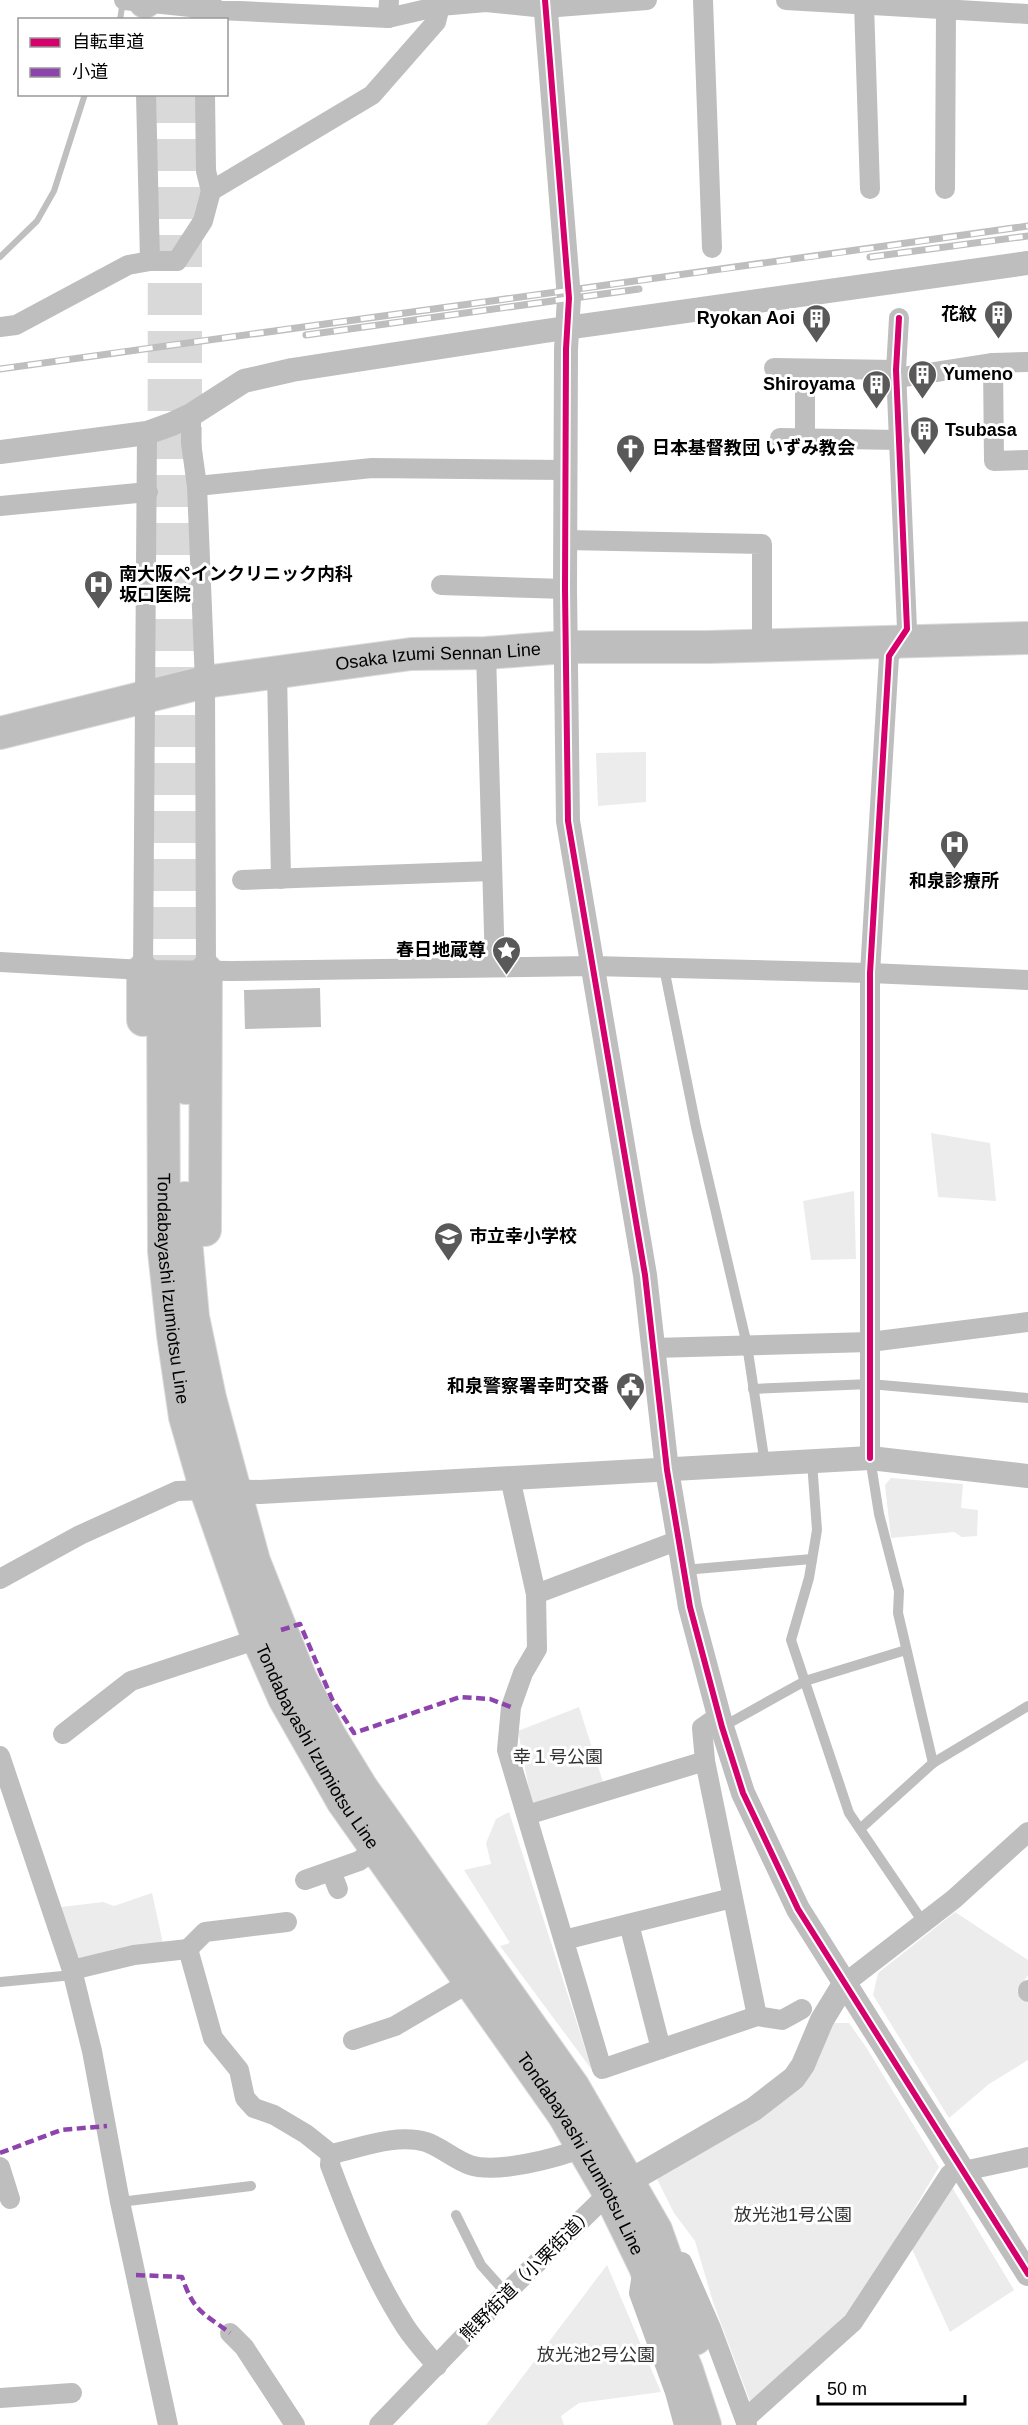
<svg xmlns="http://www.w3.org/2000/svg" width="1028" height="2425" font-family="Helvetica,'Noto Sans JP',sans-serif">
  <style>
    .green { fill: #ececec }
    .water { fill: #bfbfbf }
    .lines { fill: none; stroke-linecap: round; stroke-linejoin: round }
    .stream { stroke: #bfbfbf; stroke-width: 6 }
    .primary-tunnel { stroke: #d9d9d9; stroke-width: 32; stroke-dasharray: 32 16; stroke-linecap: butt }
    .primary-casing { stroke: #dbdbdb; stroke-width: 34 }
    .service { stroke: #bebebe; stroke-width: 10 }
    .minor { stroke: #bebebe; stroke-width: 20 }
    .tertiary { stroke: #bebebe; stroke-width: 24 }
    .primary { stroke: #bebebe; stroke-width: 32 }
    .rail-casing { stroke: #bebebe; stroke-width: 7 }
    .rail { stroke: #fff; stroke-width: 4.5; stroke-dasharray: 14; stroke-linecap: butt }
    .quiet { stroke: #8e44ad; stroke-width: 4.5; stroke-dasharray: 9 4.5; stroke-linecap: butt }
    .cycleway-casing { stroke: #fff; stroke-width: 10 }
    .cycleway { stroke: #d6006c; stroke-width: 6 }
    .labels { text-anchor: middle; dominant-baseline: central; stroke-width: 6; stroke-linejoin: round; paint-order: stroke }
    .poi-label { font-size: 18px; font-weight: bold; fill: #000; stroke: #fff; text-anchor: end }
    .street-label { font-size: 18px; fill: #000; stroke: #fff }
    .park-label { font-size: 18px; fill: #333; stroke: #fff }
  </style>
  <rect width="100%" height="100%" fill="#fff"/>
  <g class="green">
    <polygon points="646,752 646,802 598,806 596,753"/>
    <polygon points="931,1133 990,1143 996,1201 938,1197"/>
    <polygon points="854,1191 856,1259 811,1260 803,1201"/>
    <polygon points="891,1478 963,1484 961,1508 978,1510 977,1536 962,1537 954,1532 891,1538 885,1485"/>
    <polygon points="579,1707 603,1782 532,1805 518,1731"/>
    <polygon points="509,1812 592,2070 500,1946 510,1943 464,1870 491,1864 486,1843 496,1819"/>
    <polygon points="152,1893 164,1948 77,1962 61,1907 103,1902 114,1906"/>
    <polygon points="955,1912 1028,1960 1028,1975 1017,1991 1028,2003 1028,2060 989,2084 949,2118 873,1995 878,1973"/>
    <polygon points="831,2023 849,2023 866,2047 939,2167 858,2303 751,2404 713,2302 695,2241 674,2213 655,2175 795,2090 818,2061"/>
    <polygon points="952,2187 1014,2290 950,2332 912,2249"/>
    <polygon points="607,2265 661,2392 579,2403 561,2416 564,2425 486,2425"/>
  </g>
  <polygon class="water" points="320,988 321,1027 245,1029 244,990"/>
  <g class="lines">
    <g class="stream">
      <polyline points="120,20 122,7"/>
      <polyline points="0,257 37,221 54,191 85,94"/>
    </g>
    <g class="primary-tunnel">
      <polyline points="163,987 164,94"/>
      <polyline points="186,987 186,94"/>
    </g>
    <defs>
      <g id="primary">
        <polyline points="145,2 145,0"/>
        <polyline points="205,9 205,0"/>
        <path id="s1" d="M0,733L205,682L411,654L486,653L565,647H708L1028,638"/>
        <polyline points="143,970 143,1020"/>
        <path id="s2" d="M163,987L164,1251L173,1335L185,1417L206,1490L258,1639L284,1698L343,1802L563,2114L609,2193L644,2265L687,2370L705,2425"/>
        <polyline points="186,1088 186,987"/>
        <polyline points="185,1198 185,1229 193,1317 210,1398 254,1561 300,1677 329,1734 362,1788 573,2086 656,2230 695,2339"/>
        <polyline points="205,1230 206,970"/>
      </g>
    </defs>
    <use href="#primary" class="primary-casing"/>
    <g class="service">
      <polyline points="664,968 696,1127 747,1345 765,1464"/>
      <polyline points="753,1389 870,1384 1028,1398"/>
      <polyline points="870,1458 879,1514 899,1591 898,1613 933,1763"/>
      <polyline points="812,1462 817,1530 809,1578 791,1640 849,1813 923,1922"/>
      <polyline points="684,1570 812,1559"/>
      <polyline points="722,1727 805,1681 906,1650"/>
      <polyline points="860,1829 933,1763 1028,1706"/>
      <polyline points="0,1982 73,1975"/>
      <polyline points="120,2202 251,2186"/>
      <polyline points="456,2215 481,2265 506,2293"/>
    </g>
    <g class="minor">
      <polyline points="124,0 219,10 388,18 440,6 486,2 545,8 647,0"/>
      <polyline points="703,0 712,248"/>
      <polyline points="786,0 1028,14"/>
      <polyline points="864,4 870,189"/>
      <polyline points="388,18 389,0"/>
      <polyline points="146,94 150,261"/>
      <polyline points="205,94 206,171 211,191"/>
      <polyline points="945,189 946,9"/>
      <polyline points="0,327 16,325 128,265 150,261 177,261 203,221 211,191 372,95 436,22 440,6"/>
      <polyline points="993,363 994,461 1028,460"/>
      <polyline points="774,368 896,370"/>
      <polyline points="897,378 993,363 1028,362"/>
      <polyline points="191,415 191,443 197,486 205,682 206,970"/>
      <polyline points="780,438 900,440"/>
      <polyline points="805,438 805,369"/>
      <polyline points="197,486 372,468 565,470"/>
      <polyline points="0,506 148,492"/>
      <polyline points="566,540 762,544 762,646"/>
      <polyline points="441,585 565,589"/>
      <polyline points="486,653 495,967"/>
      <polyline points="277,672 281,879"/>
      <polyline points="242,880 492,871"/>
      <polyline points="0,962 143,970 232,971 592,966 870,973 1028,980"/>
      <polyline points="143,970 147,433"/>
      <polyline points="653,1348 870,1342 1028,1322"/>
      <polyline points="870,1458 870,973 889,656 907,629 896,370 899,318"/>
      <polyline points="510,1478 536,1594 537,1649 523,1673 511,1707 507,1750 602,2069 757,2016 782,2020 802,2009"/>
      <polyline points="0,1579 80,1535 177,1491 206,1490"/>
      <polyline points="536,1594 679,1540"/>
      <polyline points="719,1716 702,1728 705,1761 757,2016"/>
      <polyline points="63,1734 131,1681 258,1639"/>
      <polyline points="0,1756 72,1970 92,2051 120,2202 168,2425"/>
      <polyline points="527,1815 705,1761"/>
      <polyline points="331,1871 338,1889"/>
      <polyline points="305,1880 359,1861 376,1849"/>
      <polyline points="629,1924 661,2049"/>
      <polyline points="564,1940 732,1898"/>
      <polyline points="188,1949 205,1932 287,1922"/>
      <path d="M72,1970L134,1955L188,1949L213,2038L239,2070L245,2098L254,2108L274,2115L306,2134L331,2154C360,2148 396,2133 426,2142C441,2147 455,2160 470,2165C497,2174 557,2158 582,2148"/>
      <polyline points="844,1984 954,1899 1028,1832"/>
      <polyline points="1028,1990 1028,1992"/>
      <polyline points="353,2040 395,2026 470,1982"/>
      <path d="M331,2154L330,2165C351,2221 373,2276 405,2326C414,2340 426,2353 437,2366"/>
      <polyline points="0,2167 10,2199"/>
      <polyline points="682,2262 711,2328 747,2425"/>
      <polyline points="642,2274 639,2293 675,2392 684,2425"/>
      <polyline points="230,2333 244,2347 295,2425"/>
      <polyline points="0,2398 72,2393"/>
      <polyline points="745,2419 853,2322 950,2174 1028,2157"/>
      <polyline points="379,2425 506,2293 609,2193"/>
    </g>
    <g class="tertiary">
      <polyline points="545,0 569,298 566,349 565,589 568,821 645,1275 667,1470 690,1607 722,1727 743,1793 798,1909 1028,2274"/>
      <polyline points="0,452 147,433 172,424 191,415 244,381 292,370 545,331 1028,263"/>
      <polyline points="219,1491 260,1492 870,1458 1028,1476"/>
      <polyline points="614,2190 754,2109 794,2078 803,2065 822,2020 844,1984"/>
    </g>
    <use href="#primary" class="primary"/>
    <defs>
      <g id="rail">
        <polyline points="870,257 1028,236"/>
        <polyline points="306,335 639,289"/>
        <path d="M0,369C343,321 685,275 1028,226"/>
      </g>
    </defs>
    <use href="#rail" class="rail-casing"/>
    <use href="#rail" class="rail"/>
    <g class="quiet">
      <polyline points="281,1630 300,1624 332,1699 354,1733 460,1697 490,1699 511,1707"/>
      <polyline points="0,2153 61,2130 107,2126"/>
      <path d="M136,2275L182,2277C194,2312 202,2312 230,2333"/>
    </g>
    <defs>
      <g id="cycleway">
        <polyline points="545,0 569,298 566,349 565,589 568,821 645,1275 667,1470 690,1607 722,1727 743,1793 798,1909 1028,2274"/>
        <polyline points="870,1458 870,973 889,656 907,629 896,370 899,318"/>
      </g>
    </defs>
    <use href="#cycleway" class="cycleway-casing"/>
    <use href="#cycleway" class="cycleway"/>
  </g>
  <defs>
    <symbol id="building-pin" viewBox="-11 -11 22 30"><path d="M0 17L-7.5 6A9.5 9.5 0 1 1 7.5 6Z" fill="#595959" stroke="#fff"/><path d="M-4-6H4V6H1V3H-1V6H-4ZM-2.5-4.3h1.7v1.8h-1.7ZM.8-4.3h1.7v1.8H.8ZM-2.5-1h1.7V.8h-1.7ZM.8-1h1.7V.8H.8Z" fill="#fff"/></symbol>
    <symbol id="church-pin" viewBox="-11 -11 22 30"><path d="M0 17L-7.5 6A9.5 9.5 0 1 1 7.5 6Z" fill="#595959" stroke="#fff"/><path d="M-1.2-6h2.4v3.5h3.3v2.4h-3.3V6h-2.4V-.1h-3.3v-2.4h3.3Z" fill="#fff"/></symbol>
    <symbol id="hospital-pin" viewBox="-11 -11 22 30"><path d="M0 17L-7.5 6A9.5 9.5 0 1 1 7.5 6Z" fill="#595959" stroke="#fff"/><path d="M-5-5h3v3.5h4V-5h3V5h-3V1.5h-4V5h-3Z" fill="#fff"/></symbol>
    <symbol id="sight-pin" viewBox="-11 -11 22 30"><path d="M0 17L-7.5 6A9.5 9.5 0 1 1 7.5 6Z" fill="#595959" stroke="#fff"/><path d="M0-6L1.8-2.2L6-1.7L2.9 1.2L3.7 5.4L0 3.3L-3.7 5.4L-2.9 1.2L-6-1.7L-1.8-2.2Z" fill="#fff"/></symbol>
    <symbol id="school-pin" viewBox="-11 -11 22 30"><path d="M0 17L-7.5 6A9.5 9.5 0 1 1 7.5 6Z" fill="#595959" stroke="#fff"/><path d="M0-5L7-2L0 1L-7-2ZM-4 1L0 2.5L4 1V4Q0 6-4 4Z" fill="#fff"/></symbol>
    <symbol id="civic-pin" viewBox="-11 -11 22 30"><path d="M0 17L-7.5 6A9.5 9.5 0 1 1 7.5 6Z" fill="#595959" stroke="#fff"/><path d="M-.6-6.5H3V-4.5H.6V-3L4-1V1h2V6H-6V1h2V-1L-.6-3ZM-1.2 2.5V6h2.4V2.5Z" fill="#fff"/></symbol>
  </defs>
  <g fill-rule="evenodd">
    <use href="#building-pin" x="982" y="298" width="33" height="45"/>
    <use href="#building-pin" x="800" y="302" width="33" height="45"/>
    <use href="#building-pin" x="906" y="358" width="33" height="45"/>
    <use href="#building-pin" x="860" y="368" width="33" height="45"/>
    <use href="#building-pin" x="908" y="414" width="33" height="45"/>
    <use href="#church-pin" x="614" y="432" width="33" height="45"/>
    <use href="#hospital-pin" x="82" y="568" width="33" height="45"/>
    <use href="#hospital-pin" x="938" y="828" width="33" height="45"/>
    <use href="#sight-pin" x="490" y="934" width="33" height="45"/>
    <use href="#school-pin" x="432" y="1220" width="33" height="45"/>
    <use href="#civic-pin" x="614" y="1370" width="33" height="45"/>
  </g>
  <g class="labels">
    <g class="poi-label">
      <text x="977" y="314">花紋</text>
      <text x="795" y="318">Ryokan Aoi</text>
      <text x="943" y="374" text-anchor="start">Yumeno</text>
      <text x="855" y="384">Shiroyama</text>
      <text x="945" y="430" text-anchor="start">Tsubasa</text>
      <text x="652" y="448" text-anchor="start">日本基督教団 いずみ教会</text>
      <text x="119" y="574" text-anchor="start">南大阪ペインクリニック内科<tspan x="119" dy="21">坂口医院</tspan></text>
      <text x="954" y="881" text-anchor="middle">和泉診療所</text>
      <text x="486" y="950">春日地蔵尊</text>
      <text x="469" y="1236" text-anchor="start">市立幸小学校</text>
      <text x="609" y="1386">和泉警察署幸町交番</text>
    </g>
    <g class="street-label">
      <text stroke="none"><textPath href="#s1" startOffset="446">Osaka Izumi Sennan Line</textPath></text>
      <text stroke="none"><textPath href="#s2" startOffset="302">Tondabayashi Izumiotsu Line</textPath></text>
      <text stroke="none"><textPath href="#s2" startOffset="788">Tondabayashi Izumiotsu Line</textPath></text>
      <text stroke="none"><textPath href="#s2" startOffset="1274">Tondabayashi Izumiotsu Line</textPath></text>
      <text transform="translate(527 2274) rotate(-45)">熊野街道（小栗街道）</text>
    </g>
    <g class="park-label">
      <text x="558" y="1757">幸１号公園</text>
      <text x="793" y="2215">放光池1号公園</text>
      <text x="596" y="2355">放光池2号公園</text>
    </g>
  </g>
  <rect x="18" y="18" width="210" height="78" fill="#ffffff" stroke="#999999" stroke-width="1.5"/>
  <rect x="30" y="38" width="30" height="9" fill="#d6006c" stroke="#999999" stroke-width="1.5"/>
  <text x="72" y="48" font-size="18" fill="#000000">自転車道</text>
  <rect x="30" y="68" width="30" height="9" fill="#8e44ad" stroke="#999999" stroke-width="1.5"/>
  <text x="72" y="78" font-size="18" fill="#000000">小道</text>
  <path d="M818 2395v9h147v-9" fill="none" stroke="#000000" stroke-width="3"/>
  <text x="827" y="2395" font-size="18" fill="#000000" stroke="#ffffff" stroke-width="4.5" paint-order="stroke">50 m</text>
</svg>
